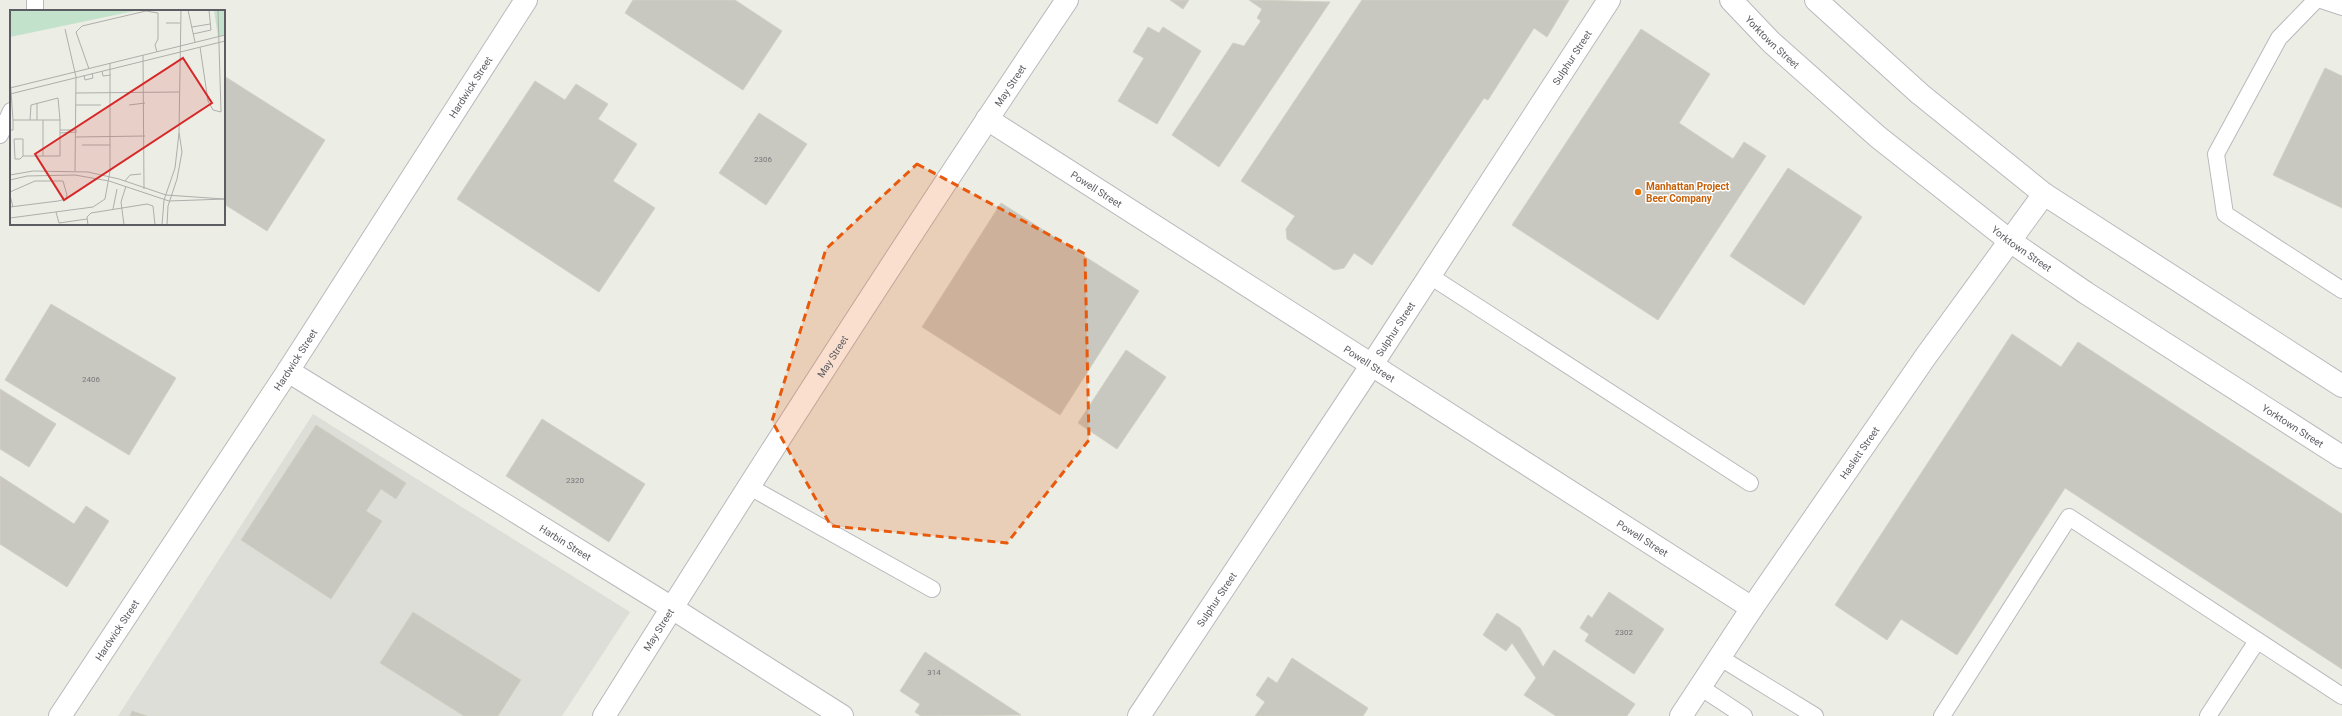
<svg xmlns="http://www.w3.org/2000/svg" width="2342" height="716" font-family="Roboto,sans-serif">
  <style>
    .industrial { fill: #deded8 }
    .building { fill: #c8c7c0; stroke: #d1d0c3 }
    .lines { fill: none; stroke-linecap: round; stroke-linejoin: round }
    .lane-casing { stroke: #b9b9be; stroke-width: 18 }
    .street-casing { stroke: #b9b9be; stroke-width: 24 }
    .lane { stroke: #fff; stroke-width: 16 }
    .street { stroke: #fff; stroke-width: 22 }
    .marked { fill: #e8590c; fill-opacity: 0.2; stroke: #e8590c; stroke-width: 3; stroke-dasharray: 8 5; stroke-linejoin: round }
    .food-dot { fill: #e8710a; stroke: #fff; stroke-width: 1.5 }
    .labels { text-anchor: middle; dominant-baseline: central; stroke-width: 3; stroke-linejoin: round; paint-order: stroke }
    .number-label { font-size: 8px; fill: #77787a }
    .street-label { font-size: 10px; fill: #5c5d63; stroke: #fff }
    .food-label { font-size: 10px; font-weight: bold; fill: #c56008; stroke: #fff; text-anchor: start }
    .inset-road { fill: none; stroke: #aeafac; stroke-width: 1 }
    .view { fill: #d62828; fill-opacity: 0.15; stroke: #d62828; stroke-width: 2 }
    .inset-edge { fill: none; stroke: #5c5d63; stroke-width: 2 }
  </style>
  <rect width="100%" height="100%" fill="#ecede4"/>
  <polygon class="industrial" points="313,414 630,612 562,716 118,716"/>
  <g class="building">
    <polygon points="633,0 735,0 782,31 743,90 625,13"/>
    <polygon points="1170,0 1189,0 1183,9"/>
    <polygon points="1249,0 1330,2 1219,167 1172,135 1233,43 1244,46 1261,21 1257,18 1262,9"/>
    <polygon points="1362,0 1569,0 1547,37 1534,28 1488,100 1484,98 1372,265 1354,253 1344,268 1334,270 1287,239 1286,229 1295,216 1241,181"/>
    <polygon points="1148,27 1159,33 1163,27 1201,51 1157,124 1118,101 1144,58 1133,52"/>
    <polygon points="1641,29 1710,74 1679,123 1733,159 1744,142 1766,156 1658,320 1512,225"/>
    <polygon points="2325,68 2342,76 2342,208 2273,175"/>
    <polygon points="224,76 325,140 267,231 224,204"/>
    <polygon points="535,81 565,100 576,84 608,104 598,119 637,144 613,181 655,208 599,292 457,199"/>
    <polygon points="759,113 807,144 766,205 719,173"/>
    <polygon points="1788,168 1862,217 1804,305 1730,256"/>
    <polygon points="1001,203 1139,291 1060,415 922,327"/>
    <polygon points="51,304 176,378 129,455 5,380"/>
    <polygon points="2012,334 2061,367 2078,342 2342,514 2342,669 2065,488 1957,655 1901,619 1887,640 1835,605"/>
    <polygon points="1126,350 1166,377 1117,449 1078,423"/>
    <polygon points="0,389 56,424 29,467 0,449"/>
    <polygon points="542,419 645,484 609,542 506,476"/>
    <polygon points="316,425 406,483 396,499 381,489 366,511 382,521 331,599 241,540"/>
    <polygon points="0,476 74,524 86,506 109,521 67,587 0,544"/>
    <polygon points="1609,592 1664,629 1634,674 1585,641 1589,634 1580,628 1588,615 1592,618"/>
    <polygon points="413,612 521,680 498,716 464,716 380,663"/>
    <polygon points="1497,613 1520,628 1543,667 1554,650 1635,704 1627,716 1556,716 1524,695 1536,678 1512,643 1506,651 1483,635"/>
    <polygon points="925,652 1021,715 921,716 915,712 920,704 900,691"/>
    <polygon points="1292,658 1368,708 1363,716 1255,716 1265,702 1256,695 1268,677 1277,683"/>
    <polygon points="132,711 147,716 130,716"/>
  </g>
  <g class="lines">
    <defs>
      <g id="lane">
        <polyline points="2316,0 2279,38 2216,154 2225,214 2342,290"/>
        <polyline points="2321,0 2342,7"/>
        <polyline points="35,11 35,0"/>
        <polyline points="0,135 11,111"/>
        <polyline points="1430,276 1750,483"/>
        <polyline points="748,486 932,589"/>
        <polyline points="1719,657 1815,716"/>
        <polyline points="1700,687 1744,716"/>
        <polyline points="1942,716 2069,517 2342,696"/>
        <polyline points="2208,716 2257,641"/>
      </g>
      <g id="street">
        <path id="s1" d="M1731,0L1771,42L1878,137L2010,241L2086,293L2342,457"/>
        <polyline points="1816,0 1920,94 2044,194 2342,386"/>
        <path id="s2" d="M987,119L1752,608"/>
        <path id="s3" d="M288,371L672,608L842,716"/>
        <path id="s4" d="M60,716L288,371L526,0"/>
        <path id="s5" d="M604,716C755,475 908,236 1067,0"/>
        <path id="s6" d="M1139,716L1371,366L1609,0"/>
        <path id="s7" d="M1681,716L1752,608L1926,356L2044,194"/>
      </g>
    </defs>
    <use href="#lane" class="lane-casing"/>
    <use href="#street" class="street-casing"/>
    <use href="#lane" class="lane"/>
    <use href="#street" class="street"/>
  </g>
  <path class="marked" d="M917,164L1085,254L1089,440L1007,543L831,526L772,421L826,249Z"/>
  <circle class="food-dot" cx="1638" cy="192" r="4"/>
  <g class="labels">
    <g class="number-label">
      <text x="763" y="159">2306</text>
      <text x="91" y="379">2406</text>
      <text x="575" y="480">2320</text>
      <text x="1624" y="632">2302</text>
      <text x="934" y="672">314</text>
    </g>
    <g class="street-label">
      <text stroke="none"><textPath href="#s1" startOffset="59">Yorktown Street</textPath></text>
      <text stroke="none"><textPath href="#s6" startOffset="788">Sulphur Street</textPath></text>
      <text stroke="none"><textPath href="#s5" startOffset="750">May Street</textPath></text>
      <text stroke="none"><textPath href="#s4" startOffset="751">Hardwick Street</textPath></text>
      <text stroke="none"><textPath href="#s2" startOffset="130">Powell Street</textPath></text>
      <text stroke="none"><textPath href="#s1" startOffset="383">Yorktown Street</textPath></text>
      <text stroke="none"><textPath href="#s6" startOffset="464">Sulphur Street</textPath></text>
      <text stroke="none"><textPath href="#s5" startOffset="426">May Street</textPath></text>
      <text stroke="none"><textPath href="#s4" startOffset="427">Hardwick Street</textPath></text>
      <text stroke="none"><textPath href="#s2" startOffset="454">Powell Street</textPath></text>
      <text stroke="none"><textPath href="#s1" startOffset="707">Yorktown Street</textPath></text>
      <text stroke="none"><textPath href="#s7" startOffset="318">Haslett Street</textPath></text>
      <text stroke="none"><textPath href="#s2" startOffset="778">Powell Street</textPath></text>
      <text stroke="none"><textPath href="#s3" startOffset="326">Harbin Street</textPath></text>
      <text stroke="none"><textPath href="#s6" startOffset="140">Sulphur Street</textPath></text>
      <text stroke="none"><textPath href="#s5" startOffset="102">May Street</textPath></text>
      <text stroke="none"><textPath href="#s4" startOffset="103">Hardwick Street</textPath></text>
    </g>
    <g class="food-label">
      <text x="1646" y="186">Manhattan Project<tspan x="1646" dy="12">Beer Company</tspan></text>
    </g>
  </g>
  <g transform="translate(10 10)">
    <rect width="215" height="215" fill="#ecede4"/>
    <path d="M0,0H129L0,27Z" fill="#c3e2cb"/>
    <path d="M204,0H215V24L208,27Z" fill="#c3e2cb"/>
    <path class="inset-road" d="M178,0L185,32M156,13H170M182,17L200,14M55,19L66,67L65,161M183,24L201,20L199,0M190,37L198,91L203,100L211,102L208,0M133,45L134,179M79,59L66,22L72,16L136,1L148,3V29L145,35L147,42M92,61L93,66L101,65M74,65L75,70L83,68L82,63M0,67L3,110V120H0M0,78L215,25M66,83L169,82M0,84L215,31M27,93V110M66,95H91M119,95L135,93M3,110H50V146H13M20,110L21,95L48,88L50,110M33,110V146M50,120H67M50,123L67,122M66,127L135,126M4,129H13V146L10,149H5ZM72,135H100M0,165L23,161L78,162L109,169L156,185L214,189M0,170L17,166L65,165L99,171L159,191L215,189M115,171L120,165L131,164M0,182L25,171H53L57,185L56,189L48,191L0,197M0,185L3,197M103,199L107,179M46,202L49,213L77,209M0,208L83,197L95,189L100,161V53M78,215L77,207L81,203L137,194L143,196L145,215M114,215L111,192L116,176M152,215L154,190L165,158L169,123M157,215L158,196L167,169L172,142L169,122L171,0"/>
    <path class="view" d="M173,48L202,93L54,190L25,144Z"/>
    <rect width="215" height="215" class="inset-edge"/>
  </g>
</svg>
